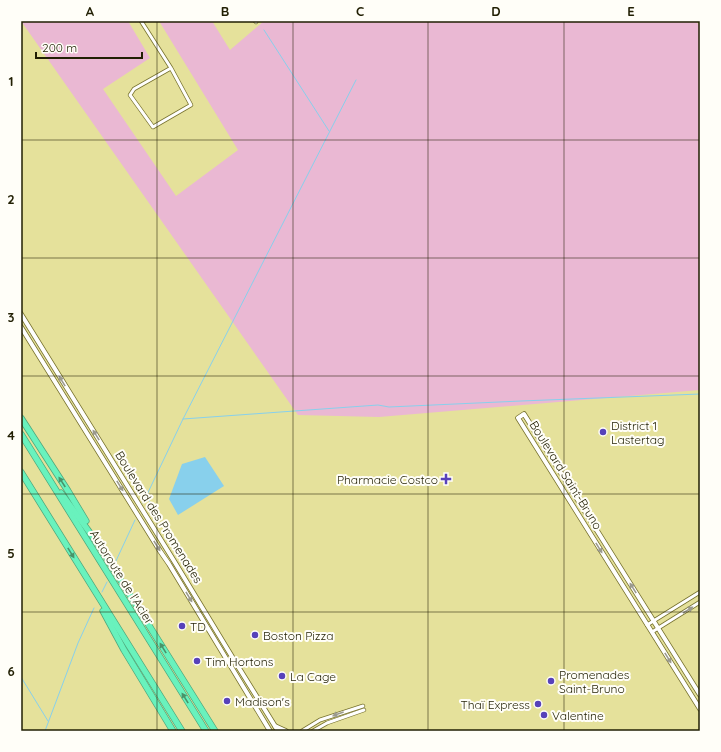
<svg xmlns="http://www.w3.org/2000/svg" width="721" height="752" font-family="Quicksand,sans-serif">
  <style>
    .green { fill: #eab8d3 }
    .water { fill: #88d0ec }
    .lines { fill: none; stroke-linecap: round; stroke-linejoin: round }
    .stream { stroke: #88d0ec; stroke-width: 1 }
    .minor-casing { stroke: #77722e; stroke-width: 4.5 }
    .tertiary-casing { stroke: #77722e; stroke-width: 5.5 }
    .motorway-casing { stroke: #50a87c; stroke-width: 7 }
    .minor { stroke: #fff; stroke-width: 3 }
    .tertiary { stroke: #fff; stroke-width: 4 }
    .motorway { stroke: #69f2bd; stroke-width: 5.5 }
    .oneway { fill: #9b9a8e }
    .oneway2 { fill: #499369 }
    .grid { fill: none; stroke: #211f03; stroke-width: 1; stroke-opacity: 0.55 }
    .poi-dot { fill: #5742ba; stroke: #fffef8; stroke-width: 1.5 }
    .labels { text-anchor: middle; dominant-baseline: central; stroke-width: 4; stroke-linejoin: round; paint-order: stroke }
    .poi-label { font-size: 12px; fill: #211f03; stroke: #fffef8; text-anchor: start }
    .street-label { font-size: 12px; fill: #211f03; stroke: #fffef8 }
    .neatline { fill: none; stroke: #211f03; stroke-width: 1.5 }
    .grid-label { font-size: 13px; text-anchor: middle; font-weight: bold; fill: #211f03 }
  </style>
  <rect width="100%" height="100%" fill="#e5e19b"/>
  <polygon class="green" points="21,21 128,21 150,58 103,89 176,196 238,150 159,21 212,21 230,50 264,21 696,21 700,27 700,390 379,417 298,415"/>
  <polygon class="water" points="205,457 224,486 178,515 169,499 182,464"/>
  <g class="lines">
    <g class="stream">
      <polyline points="264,30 329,131"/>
      <polyline points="183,419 378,405 389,407 521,401 700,394"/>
      <polyline points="145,499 149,500 155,511"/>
      <polyline points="143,503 183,419 356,80"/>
      <polyline points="163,525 175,541"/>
      <polyline points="115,563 135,520"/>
      <polyline points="188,565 198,583"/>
      <polyline points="102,592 107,582"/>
      <polyline points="21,677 48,721"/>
      <polyline points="45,731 78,643 94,608"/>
    </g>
    <defs>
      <g id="minor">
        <polyline points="141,21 171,68 191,105 153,127 130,95 134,89 171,68"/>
        <polyline points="255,21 256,22"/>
        <polyline points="647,625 700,592"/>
        <polyline points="652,632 700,602"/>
        <polyline points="302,731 320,720 363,706"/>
        <polyline points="313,731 327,723 364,710"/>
      </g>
      <g id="tertiary">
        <polyline points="21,314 174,561 234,660 278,731"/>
        <polyline points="21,327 160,551 169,564 270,731"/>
        <polyline points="700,695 524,414 518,418 700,709"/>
        <polyline points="275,726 286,731"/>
      </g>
      <g id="motorway">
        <polyline points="21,418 68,491 86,521"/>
        <polyline points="21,434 206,731"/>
        <polyline points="21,472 182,731"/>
        <polyline points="61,493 98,544 215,731"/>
        <polyline points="103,611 124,650 173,731"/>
      </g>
    </defs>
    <use href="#minor" class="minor-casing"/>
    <use href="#tertiary" class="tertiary-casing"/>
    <use href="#motorway" class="motorway-casing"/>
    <use href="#minor" class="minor"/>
    <use href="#tertiary" class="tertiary"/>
    <use href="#motorway" class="motorway"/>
  </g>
  <defs><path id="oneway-solid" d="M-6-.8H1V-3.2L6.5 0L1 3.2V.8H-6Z"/></defs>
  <g class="oneway">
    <use href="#oneway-solid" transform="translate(62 381) rotate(-122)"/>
    <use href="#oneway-solid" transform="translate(96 435) rotate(-122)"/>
    <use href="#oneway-solid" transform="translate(120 486) rotate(58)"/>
    <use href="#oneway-solid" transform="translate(157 546) rotate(58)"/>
    <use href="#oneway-solid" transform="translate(599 548) rotate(58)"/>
    <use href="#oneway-solid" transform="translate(633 588) rotate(-122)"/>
    <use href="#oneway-solid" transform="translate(189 597) rotate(59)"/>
    <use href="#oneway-solid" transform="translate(688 610) rotate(-32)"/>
    <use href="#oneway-solid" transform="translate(668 658) rotate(58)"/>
    <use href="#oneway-solid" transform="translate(338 714) rotate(160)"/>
  </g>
  <g class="oneway2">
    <use href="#oneway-solid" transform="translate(62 482) rotate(-123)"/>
    <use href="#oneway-solid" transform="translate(71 553) rotate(58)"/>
    <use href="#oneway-solid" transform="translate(163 648) rotate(-122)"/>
    <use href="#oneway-solid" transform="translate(185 698) rotate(-122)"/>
  </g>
  <path class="grid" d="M157,21V731M293,21V731M428,21V731M564,21V731M21,140H700M21,258H700M21,376H700M21,494H700M21,612H700"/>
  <g class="poi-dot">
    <circle cx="603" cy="432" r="4"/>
    <path d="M444 473h4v4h4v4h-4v4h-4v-4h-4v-4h4z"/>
    <circle cx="182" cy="626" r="4"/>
    <circle cx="255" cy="635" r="4"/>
    <circle cx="197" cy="661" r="4"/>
    <circle cx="282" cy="676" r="4"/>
    <circle cx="551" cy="681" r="4"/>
    <circle cx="227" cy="701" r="4"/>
    <circle cx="538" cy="704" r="4"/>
    <circle cx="544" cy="715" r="4"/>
  </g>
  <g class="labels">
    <g class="poi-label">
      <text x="611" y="425">District 1<tspan x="611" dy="14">Lastertag</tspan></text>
      <text x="438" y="479" text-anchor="end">Pharmacie Costco</text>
      <text x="190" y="626">TD</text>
      <text x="263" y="635">Boston Pizza</text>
      <text x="205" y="661">Tim Hortons</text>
      <text x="559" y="674">Promenades<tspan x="559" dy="14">Saint-Bruno</tspan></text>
      <text x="290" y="676">La Cage</text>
      <text x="235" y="701">Madison's</text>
      <text x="530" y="704" text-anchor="end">Thaï Express</text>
      <text x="552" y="715">Valentine</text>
    </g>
    <g class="street-label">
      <text transform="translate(566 475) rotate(58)">Boulevard Saint-Bruno</text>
      <text transform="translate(159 517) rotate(58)">Boulevard des Promenades</text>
      <text transform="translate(122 577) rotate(58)">Autoroute de l'Acier</text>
    </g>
  </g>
  <rect width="721" height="752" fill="none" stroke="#fffef8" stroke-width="44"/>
  <path d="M36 52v6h106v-6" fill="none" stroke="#211f03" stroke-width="2"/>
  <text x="42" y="52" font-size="12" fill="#211f03" stroke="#fffef8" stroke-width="3" paint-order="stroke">200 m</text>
  <rect x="22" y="22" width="677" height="708" class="neatline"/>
  <g class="grid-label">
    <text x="90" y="16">A</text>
    <text x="225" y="16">B</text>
    <text x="360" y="16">C</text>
    <text x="496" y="16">D</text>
    <text x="631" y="16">E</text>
    <text x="11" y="86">1</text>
    <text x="11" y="204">2</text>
    <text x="11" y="322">3</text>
    <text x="11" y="440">4</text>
    <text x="11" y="558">5</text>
    <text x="11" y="676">6</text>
  </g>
</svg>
